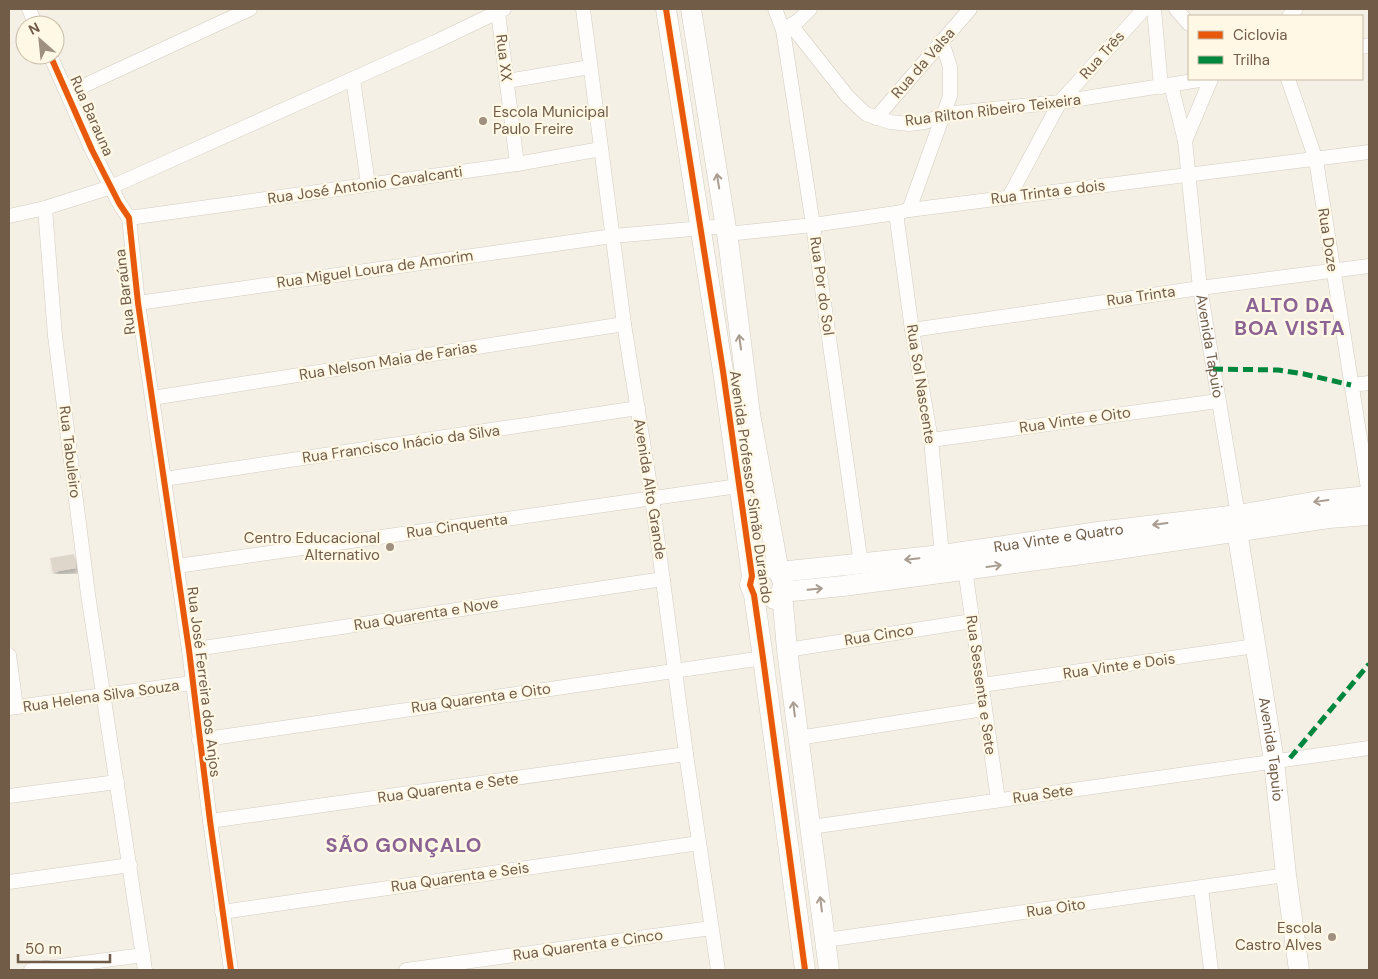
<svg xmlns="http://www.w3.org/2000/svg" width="1378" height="979" font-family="'DM Sans',sans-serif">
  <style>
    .building { fill: #ded6cb; filter: url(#shadow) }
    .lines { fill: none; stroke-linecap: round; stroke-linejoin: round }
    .street-casing { stroke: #d3ccc1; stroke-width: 15 }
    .secondary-casing { stroke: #d2cbbf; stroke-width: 21 }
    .street { stroke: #fefdfb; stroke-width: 14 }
    .secondary { stroke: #fefdfb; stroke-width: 20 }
    .quiet { stroke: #00873e; stroke-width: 5; stroke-dasharray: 10 5; stroke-linecap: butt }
    .cycleway-casing { stroke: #fff8e5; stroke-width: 9 }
    .cycleway { stroke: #e8590c; stroke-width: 6 }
    .oneway { stroke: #a99c90 }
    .poi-dot { fill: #9f907f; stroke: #fff8e5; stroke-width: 2 }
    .labels { text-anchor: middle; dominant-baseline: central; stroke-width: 4.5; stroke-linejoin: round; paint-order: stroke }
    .street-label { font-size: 15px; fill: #715c48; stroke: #fff8e5 }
    .poi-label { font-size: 15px; fill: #715c48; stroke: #fff8e5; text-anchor: end }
    .district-label { font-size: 20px; font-weight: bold; letter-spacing: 1px; fill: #8b6394; stroke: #fff8e5 }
  </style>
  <defs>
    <filter id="shadow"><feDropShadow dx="3" dy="5" stdDeviation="2.5" flood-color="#0004"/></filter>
  </defs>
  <rect width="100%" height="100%" fill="#f5f0e5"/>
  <polygon class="building" points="74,554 76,568 53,572 50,558"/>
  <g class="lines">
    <defs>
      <g id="street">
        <polyline points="29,9 36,25"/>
        <polyline points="583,9 624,324 652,498 686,754 718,970"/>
        <polyline points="775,9 783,30 813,225 861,564"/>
        <polyline points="1154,9 1161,87"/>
        <polyline points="1176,9 1189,24"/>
        <polyline points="498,12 517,164"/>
        <polyline points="1289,16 1296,9"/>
        <polyline points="791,25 848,97 866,114 890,122 909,124 925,122 945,114 1060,102 1206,79"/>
        <polyline points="784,30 799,20 810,9"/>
        <polyline points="1362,47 1369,45"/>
        <polyline points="50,55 92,150 119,203 129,218 138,303 189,650 210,821 231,970"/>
        <polyline points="353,79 368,184"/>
        <path id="s1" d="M1211,79L1185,141L1200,288L1238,515"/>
        <polyline points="1288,79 1316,160 1369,495"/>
        <polyline points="507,81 590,67"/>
        <polyline points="1171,85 1185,141"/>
        <polyline points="68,93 250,9"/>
        <polyline points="876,118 970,9"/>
        <polyline points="1009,197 1060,102 1144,9"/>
        <polyline points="45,208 55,336 88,594 145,970"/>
        <polyline points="909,210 950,96 950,67 945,51 940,42"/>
        <polyline points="896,213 912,330 931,440 942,555"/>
        <polyline points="9,216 45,208 111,187 435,42 504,9"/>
        <polyline points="129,218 517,164 601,149"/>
        <polyline points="727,234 813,225 896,213 909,210 1369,152"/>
        <polyline points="138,303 613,236 725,226"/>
        <polyline points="912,330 1200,288 1369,266"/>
        <polyline points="1351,385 1369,383"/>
        <polyline points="152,398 624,324"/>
        <polyline points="931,440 1218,401"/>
        <polyline points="164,479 638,408"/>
        <polyline points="177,566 738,486"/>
        <polyline points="965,569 998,800"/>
        <polyline points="189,650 663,579"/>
        <polyline points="787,650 972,621"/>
        <polyline points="9,655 16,707"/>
        <polyline points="982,685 1255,646"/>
        <polyline points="9,708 192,683"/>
        <polyline points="798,738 984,709"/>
        <polyline points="199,740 763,658"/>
        <polyline points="9,796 117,782"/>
        <polyline points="210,821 686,754"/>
        <polyline points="811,827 1369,748"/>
        <polyline points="9,882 130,865"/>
        <polyline points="1201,888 1211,970"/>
        <polyline points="222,912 699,843"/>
        <polyline points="826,940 1286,875"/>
        <polyline points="31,970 143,955"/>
        <polyline points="406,970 711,928"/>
      </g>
      <g id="secondary">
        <polyline points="666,9 723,371 752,576 750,585 754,595 763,658 805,970"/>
        <polyline points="691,9 729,247 750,414 779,572 783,582 782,592 787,650 829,970"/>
        <path id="s2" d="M1237,531L1274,761L1286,875L1299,970"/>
        <path id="s3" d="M770,567L779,572L942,555L1098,532L1238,515L1319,501L1369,496"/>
        <polyline points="774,599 782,592 843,586 1105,551 1329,518 1369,515"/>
      </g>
    </defs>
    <use href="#street" class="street-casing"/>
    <use href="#secondary" class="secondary-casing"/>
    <use href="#street" class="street"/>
    <use href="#secondary" class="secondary"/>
    <g class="quiet">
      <polyline points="1213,369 1278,370 1304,374 1351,385"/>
      <polyline points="1290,758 1369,664"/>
    </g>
    <defs>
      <g id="cycleway">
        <polyline points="666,9 723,371 752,576 750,585 754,595 763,658 805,970"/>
        <polyline points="50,55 92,150 119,203 129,218 138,303 189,650 210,821 231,970"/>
      </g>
    </defs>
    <use href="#cycleway" class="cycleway-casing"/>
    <use href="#cycleway" class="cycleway"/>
  </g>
  <defs><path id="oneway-shaft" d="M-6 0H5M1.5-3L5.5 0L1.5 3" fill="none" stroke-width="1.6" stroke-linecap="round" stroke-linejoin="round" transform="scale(1.25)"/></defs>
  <g class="oneway">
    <use href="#oneway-shaft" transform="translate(718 181) rotate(-99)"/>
    <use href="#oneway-shaft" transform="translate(740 342) rotate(-98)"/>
    <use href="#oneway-shaft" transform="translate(1321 501) rotate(172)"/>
    <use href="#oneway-shaft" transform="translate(1160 524) rotate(173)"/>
    <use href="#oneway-shaft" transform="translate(912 559) rotate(174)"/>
    <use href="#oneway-shaft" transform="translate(994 566) rotate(-8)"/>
    <use href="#oneway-shaft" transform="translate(815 589) rotate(-5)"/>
    <use href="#oneway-shaft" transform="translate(794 709) rotate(-97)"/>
    <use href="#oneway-shaft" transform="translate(821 904) rotate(-97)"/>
  </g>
  <g class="poi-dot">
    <circle cx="483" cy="121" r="5"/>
    <circle cx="390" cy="547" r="5"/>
    <circle cx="1332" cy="937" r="5"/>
  </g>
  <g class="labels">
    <g class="street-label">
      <text transform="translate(1102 55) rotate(-48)">Rua Três</text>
      <text transform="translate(504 58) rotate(83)">Rua XX</text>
      <text transform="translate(923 63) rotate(-49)">Rua da Valsa</text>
      <text transform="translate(993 110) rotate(-7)">Rua Rilton Ribeiro Teixeira</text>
      <text transform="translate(92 116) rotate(66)">Rua Barauna</text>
      <text transform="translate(365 185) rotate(-8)">Rua José Antonio Cavalcanti</text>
      <text transform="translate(1048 192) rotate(-7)">Rua Trinta e dois</text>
      <text transform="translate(1328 240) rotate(81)">Rua Doze</text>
      <text transform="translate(375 269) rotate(-8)">Rua Miguel Loura de Amorim</text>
      <text transform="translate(822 286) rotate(82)">Rua Por do Sol</text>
      <text transform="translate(125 292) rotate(-97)">Rua Baraúna</text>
      <text transform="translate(1141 296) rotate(-8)">Rua Trinta</text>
      <text stroke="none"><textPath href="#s1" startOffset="274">Avenida Tapuio</textPath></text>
      <text transform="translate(388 361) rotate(-9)">Rua Nelson Maia de Farias</text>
      <text transform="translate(921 384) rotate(81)">Rua Sol Nascente</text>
      <text transform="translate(1075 420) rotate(-8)">Rua Vinte e Oito</text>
      <text transform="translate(401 444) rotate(-8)">Rua Francisco Inácio da Silva</text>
      <text transform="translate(70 452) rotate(83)">Rua Tabuleiro</text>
      <text transform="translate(751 487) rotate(82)">Avenida Professor Simão Durando</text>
      <text transform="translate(650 489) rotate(81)">Avenida Alto Grande</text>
      <text transform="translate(457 526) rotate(-8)">Rua Cinquenta</text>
      <text stroke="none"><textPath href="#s3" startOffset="292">Rua Vinte e Quatro</textPath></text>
      <text transform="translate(426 614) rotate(-9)">Rua Quarenta e Nove</text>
      <text transform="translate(879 635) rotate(-9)">Rua Cinco</text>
      <text transform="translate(1119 666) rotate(-8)">Rua Vinte e Dois</text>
      <text transform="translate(204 682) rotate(83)">Rua José Ferreira dos Anjos</text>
      <text transform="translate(981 685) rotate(82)">Rua Sessenta e Sete</text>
      <text transform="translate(101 696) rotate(-8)">Rua Helena Silva Souza</text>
      <text transform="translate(481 698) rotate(-8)">Rua Quarenta e Oito</text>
      <text stroke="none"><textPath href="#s2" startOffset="221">Avenida Tapuio</textPath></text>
      <text transform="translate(448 788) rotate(-8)">Rua Quarenta e Sete</text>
      <text transform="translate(1043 794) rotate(-8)">Rua Sete</text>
      <text transform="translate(460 877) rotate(-8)">Rua Quarenta e Seis</text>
      <text transform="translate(1056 908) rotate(-8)">Rua Oito</text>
      <text transform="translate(588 945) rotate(-8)">Rua Quarenta e Cinco</text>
    </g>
    <g class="poi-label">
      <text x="493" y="112" text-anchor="start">Escola Municipal<tspan x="493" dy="17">Paulo Freire</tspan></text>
      <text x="380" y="538">Centro Educacional<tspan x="380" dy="17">Alternativo</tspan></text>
      <text x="1322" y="928">Escola<tspan x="1322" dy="17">Castro Alves</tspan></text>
    </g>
    <g class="district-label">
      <text x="1290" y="305">ALTO DA<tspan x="1290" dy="23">BOA VISTA</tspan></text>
      <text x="404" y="845">SÃO GONÇALO</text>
    </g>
  </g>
  <rect width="1378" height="979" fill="none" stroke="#715c48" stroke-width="20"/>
  <rect x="1188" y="15" width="175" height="65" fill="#fff8e5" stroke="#c6baa6"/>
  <rect x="1198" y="31" width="25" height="8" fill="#e8590c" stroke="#c6baa6"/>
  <text x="1233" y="40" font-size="15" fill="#715c48">Ciclovia</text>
  <rect x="1198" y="56" width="25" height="8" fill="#00873e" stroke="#c6baa6"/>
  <text x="1233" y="65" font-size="15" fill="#715c48">Trilha</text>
  <g transform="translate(40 40) rotate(333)"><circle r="24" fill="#fff8e5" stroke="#c6baa6"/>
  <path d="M0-4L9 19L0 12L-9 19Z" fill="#9f907f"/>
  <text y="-8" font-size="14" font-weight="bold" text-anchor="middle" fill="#715c48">N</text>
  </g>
  <path d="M18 954v8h92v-8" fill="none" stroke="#715c48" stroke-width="2.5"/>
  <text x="25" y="954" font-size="15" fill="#715c48" stroke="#fff8e5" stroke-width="4" paint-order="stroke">50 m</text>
</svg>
